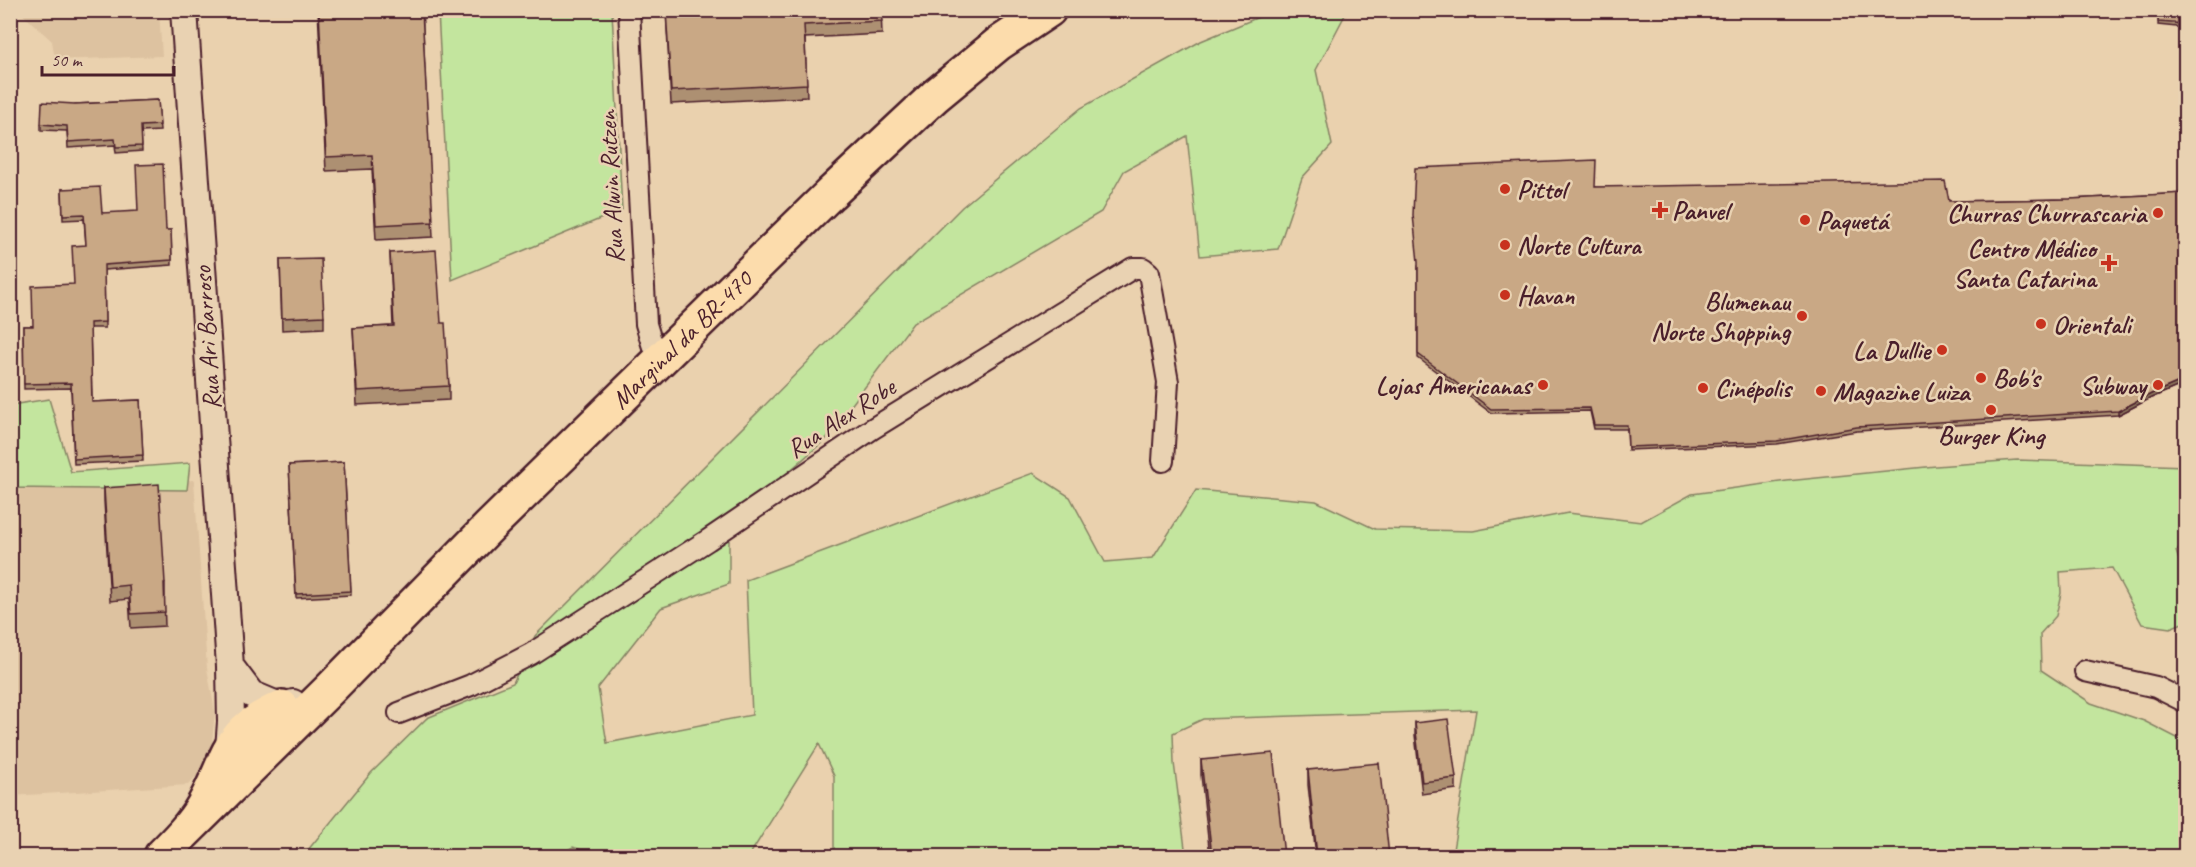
<svg xmlns="http://www.w3.org/2000/svg" width="2196" height="867" font-family="Caveat,sans-serif">
  <style>
    .built { fill: #ddc2a0 }
    .green { fill: #c3e59e; stroke: #868264; stroke-width: 1.5 }
    .lines { fill: none; stroke-linecap: round; stroke-linejoin: round }
    .minor-casing { stroke: #4a1f2b; stroke-width: 24 }
    .tertiary-casing { stroke: #4a1f2b; stroke-width: 30 }
    .trunk-casing { stroke: #4a1f2b; stroke-width: 38 }
    .minor { stroke: #e9d2b2; stroke-width: 20 }
    .tertiary { stroke: #e9d2b2; stroke-width: 26 }
    .trunk { stroke: #fcdcac; stroke-width: 33 }
    .wall { fill: #ad9072; stroke: #4a1f2b; stroke-width: 1.5 }
    .shaded-wall { fill: #8d765d; stroke: #4a1f2b; stroke-width: 1.5 }
    .building { fill: #c9a885; stroke: #4a1f2b; stroke-width: 1.5 }
    .poi-dot { fill: #c8321e; stroke: #e9d2b2; stroke-width: 2 }
    .labels { text-anchor: middle; dominant-baseline: central; stroke-width: 5; stroke-linejoin: round; paint-order: stroke }
    .street-label { font-size: 26px; fill: #4a1f2b; stroke: #e9d2b2 }
    .poi-label { font-size: 26px; font-weight: bold; fill: #4a1f2b; stroke: #e9d2b2; text-anchor: start }
  </style>
  <rect width="100%" height="100%" fill="#ead1ae"/>
  <filter id="ink" filterUnits="userSpaceOnUse"><feTurbulence type="fractalNoise" baseFrequency=".0167" numOctaves="2"/><feDisplacementMap in="SourceGraphic" scale="12" xChannelSelector="R" yChannelSelector="G"/><feConvolveMatrix kernelMatrix="1 2 1 2 8 2 1 2 1" color-interpolation-filters="sRGB"/></filter>
  <g filter="url(#ink)">
    <g class="built">
      <polygon points="19,11 159,11 162,56 55,60 52,41"/>
      <polygon points="194,480 207,668 215,712 212,742 203,769 188,785 11,796 11,490"/>
    </g>
    <g class="green">
      <polygon points="438,11 612,11 622,210 452,280"/>
      <polygon points="1273,11 1347,11 1316,70 1332,145 1302,178 1278,249 1200,256 1187,136 1124,171 1101,212 913,323 826,439 729,524 729,584 661,608 598,688 607,743 752,715 746,580 1033,473 1070,497 1105,562 1153,558 1196,490 1316,501 1375,529 1473,531 1568,513 1641,522 1692,494 1787,481 1936,466 2017,460 2185,466 2185,546 2176,551 2185,578 2185,622 2170,628 2142,624 2112,568 2060,572 2061,593 2056,616 2040,634 2041,670 2091,703 2144,721 2185,742 2185,856 1452,856 1476,710 1203,719 1173,733 1174,763 1186,856 834,856 834,776 819,744 749,856 600,856 573,847 556,856 303,856 371,773 427,718 513,683 535,636 962,207 1081,108 1201,41"/>
      <polygon points="49,399 71,472 190,463 187,490 11,488 11,493 11,405"/>
    </g>
    <g class="lines">
      <defs>
        <g id="minor">
          <polyline points="629,10 646,324 652,344 662,357"/>
          <polyline points="2085,671 2156,687 2186,702"/>
          <polyline points="399,713 471,685 531,654 708,540 872,429 1133,268 1143,268 1149,273 1168,382 1163,461"/>
        </g>
        <g id="tertiary">
          <polyline points="184,10 230,666 231,722 229,749"/>
          <polyline points="230,666 251,694 282,707 293,703"/>
        </g>
        <g id="trunk">
          <path id="s1" d="M181,836L331,688L489,527L830,194L935,96L998,44L1049,10"/>
          <path d="M161,856C176,841 192,825 203,806C231,757 223,733 282,707"/>
        </g>
      </defs>
      <use href="#minor" class="minor-casing"/>
      <use href="#tertiary" class="tertiary-casing"/>
      <use href="#trunk" class="trunk-casing"/>
      <use href="#minor" class="minor"/>
      <use href="#tertiary" class="tertiary"/>
      <use href="#trunk" class="trunk"/>
    </g>
    <g class="wall">
      <polygon points="318,10 422,10 433,237 376,240 372,169 326,171"/>
      <polygon points="666,10 881,10 882,34 805,38 807,97 671,104"/>
      <polygon points="2159,10 2186,10 2186,28 2158,25"/>
      <polygon points="158,100 160,131 141,132 142,151 116,153 115,145 68,148 67,131 41,130 41,124 75,104"/>
      <polygon points="1595,187 1949,201 2070,199 2186,193 2186,383 2151,398 2118,415 1857,431 1777,444 1628,450 1627,429 1594,429 1590,411 1491,413 1418,358 1418,266"/>
      <polygon points="62,189 102,213 166,230 171,230 172,265 104,270 105,328 90,328 92,402 140,400 143,461 74,464 71,388 24,389 23,326 33,326 74,285 86,245 84,219 63,220"/>
      <polygon points="390,253 441,323 449,386 449,400 357,405 353,328 393,326"/>
      <polygon points="280,260 324,316 324,328 282,330"/>
      <polygon points="344,462 351,595 296,598 289,465"/>
      <polygon points="104,488 165,583 165,597 164,597 165,626 131,628 129,599 110,601 104,501"/>
      <polygon points="1415,723 1456,778 1456,789 1422,794 1415,735"/>
      <polygon points="1201,760 1284,856 1210,856 1201,775"/>
      <polygon points="1308,770 1389,856 1316,856 1308,785"/>
    </g>
    <polygon class="shaded-wall" points="2186,379 2186,383 2151,398 2118,415 2118,411 2151,394"/>
    <g class="building">
      <polygon points="319,10 422,10 433,222 376,225 372,155 326,157"/>
      <polygon points="666,10 881,10 882,21 804,25 807,84 671,91"/>
      <polygon points="2159,10 2186,10 2186,24 2158,22"/>
      <polygon points="158,100 160,125 141,126 142,146 116,147 115,139 68,142 67,126 41,124 42,102 75,104"/>
      <polygon points="1596,160 1595,187 1945,181 1949,201 2070,199 2186,193 2186,379 2151,394 2118,411 1857,427 1777,441 1628,447 1627,425 1594,425 1590,408 1491,409 1418,354 1418,262 1413,215 1415,168"/>
      <polygon points="163,164 166,230 171,230 172,260 104,265 105,322 90,323 92,402 140,400 143,455 74,459 71,383 24,384 23,326 33,326 32,286 74,284 72,246 86,245 84,214 63,215 62,189 100,187 102,213 138,211 136,165"/>
      <polygon points="436,250 441,323 445,323 449,386 357,391 353,328 394,326 390,253"/>
      <polygon points="321,259 324,316 282,318 280,260"/>
      <polygon points="344,462 351,591 296,594 289,465"/>
      <polygon points="159,484 165,583 164,583 165,612 131,614 129,585 110,587 104,488"/>
      <polygon points="1448,719 1456,778 1422,782 1415,723"/>
      <polygon points="1273,753 1284,856 1212,856 1201,760"/>
      <polygon points="1379,763 1389,856 1317,856 1308,770"/>
    </g>
  </g>
  <g class="poi-dot">
    <circle cx="1505" cy="189" r="6"/>
    <path d="M1657 201h6v6h6v6h-6v6h-6v-6h-6v-6h6z"/>
    <circle cx="2158" cy="213" r="6"/>
    <circle cx="1805" cy="220" r="6"/>
    <circle cx="1505" cy="245" r="6"/>
    <path d="M2106 254h6v6h6v6h-6v6h-6v-6h-6v-6h6z"/>
    <circle cx="1505" cy="295" r="6"/>
    <circle cx="1802" cy="316" r="6"/>
    <circle cx="2041" cy="324" r="6"/>
    <circle cx="1942" cy="350" r="6"/>
    <circle cx="1981" cy="378" r="6"/>
    <circle cx="1543" cy="385" r="6"/>
    <circle cx="2158" cy="385" r="6"/>
    <circle cx="1703" cy="388" r="6"/>
    <circle cx="1821" cy="391" r="6"/>
    <circle cx="1991" cy="410" r="6"/>
  </g>
  <g class="labels">
    <g class="street-label">
      <text transform="translate(611 187) rotate(-93)">Rua Alwin Rutzen</text>
      <text transform="translate(207 338) rotate(-94)">Rua Ari Barroso</text>
      <text stroke="none"><textPath href="#s1" startOffset="705">Marginal da BR-470</textPath></text>
      <text transform="translate(841 418) rotate(-33)">Rua Alex Robe</text>
    </g>
    <g class="poi-label">
      <text x="1517" y="189">Pittol</text>
      <text x="1672" y="210">Panvel</text>
      <text x="2146" y="213" text-anchor="end">Churras Churrascaria</text>
      <text x="1817" y="220">Paquetá</text>
      <text x="1517" y="245">Norte Cultura</text>
      <text x="2096" y="248" text-anchor="end">Centro Médico<tspan x="2096" dy="30">Santa Catarina</tspan></text>
      <text x="1517" y="295">Havan</text>
      <text x="1790" y="301" text-anchor="end">Blumenau<tspan x="1790" dy="30">Norte Shopping</tspan></text>
      <text x="2053" y="324">Orientali</text>
      <text x="1930" y="350" text-anchor="end">La Dullie</text>
      <text x="1993" y="378">Bob's</text>
      <text x="1531" y="385" text-anchor="end">Lojas Americanas</text>
      <text x="2146" y="385" text-anchor="end">Subway</text>
      <text x="1715" y="388">Cinépolis</text>
      <text x="1833" y="391">Magazine Luiza</text>
      <text x="1991" y="435" text-anchor="middle">Burger King</text>
    </g>
  </g>
  <rect width="2196" height="867" fill="none" stroke="#e9d2b2" stroke-width="36"/>
  <rect x="18" y="18" width="2160" height="831" fill="none" stroke="#4a1f2b" stroke-width="2" filter="url(#ink)"/>
  <path d="M42 66v9h132v-9" fill="none" stroke="#4a1f2b" stroke-width="3"/>
  <text x="51" y="66" font-size="18" fill="#4a1f2b" stroke="#e9d2b2" stroke-width="4.5" paint-order="stroke">50 m</text>
</svg>
